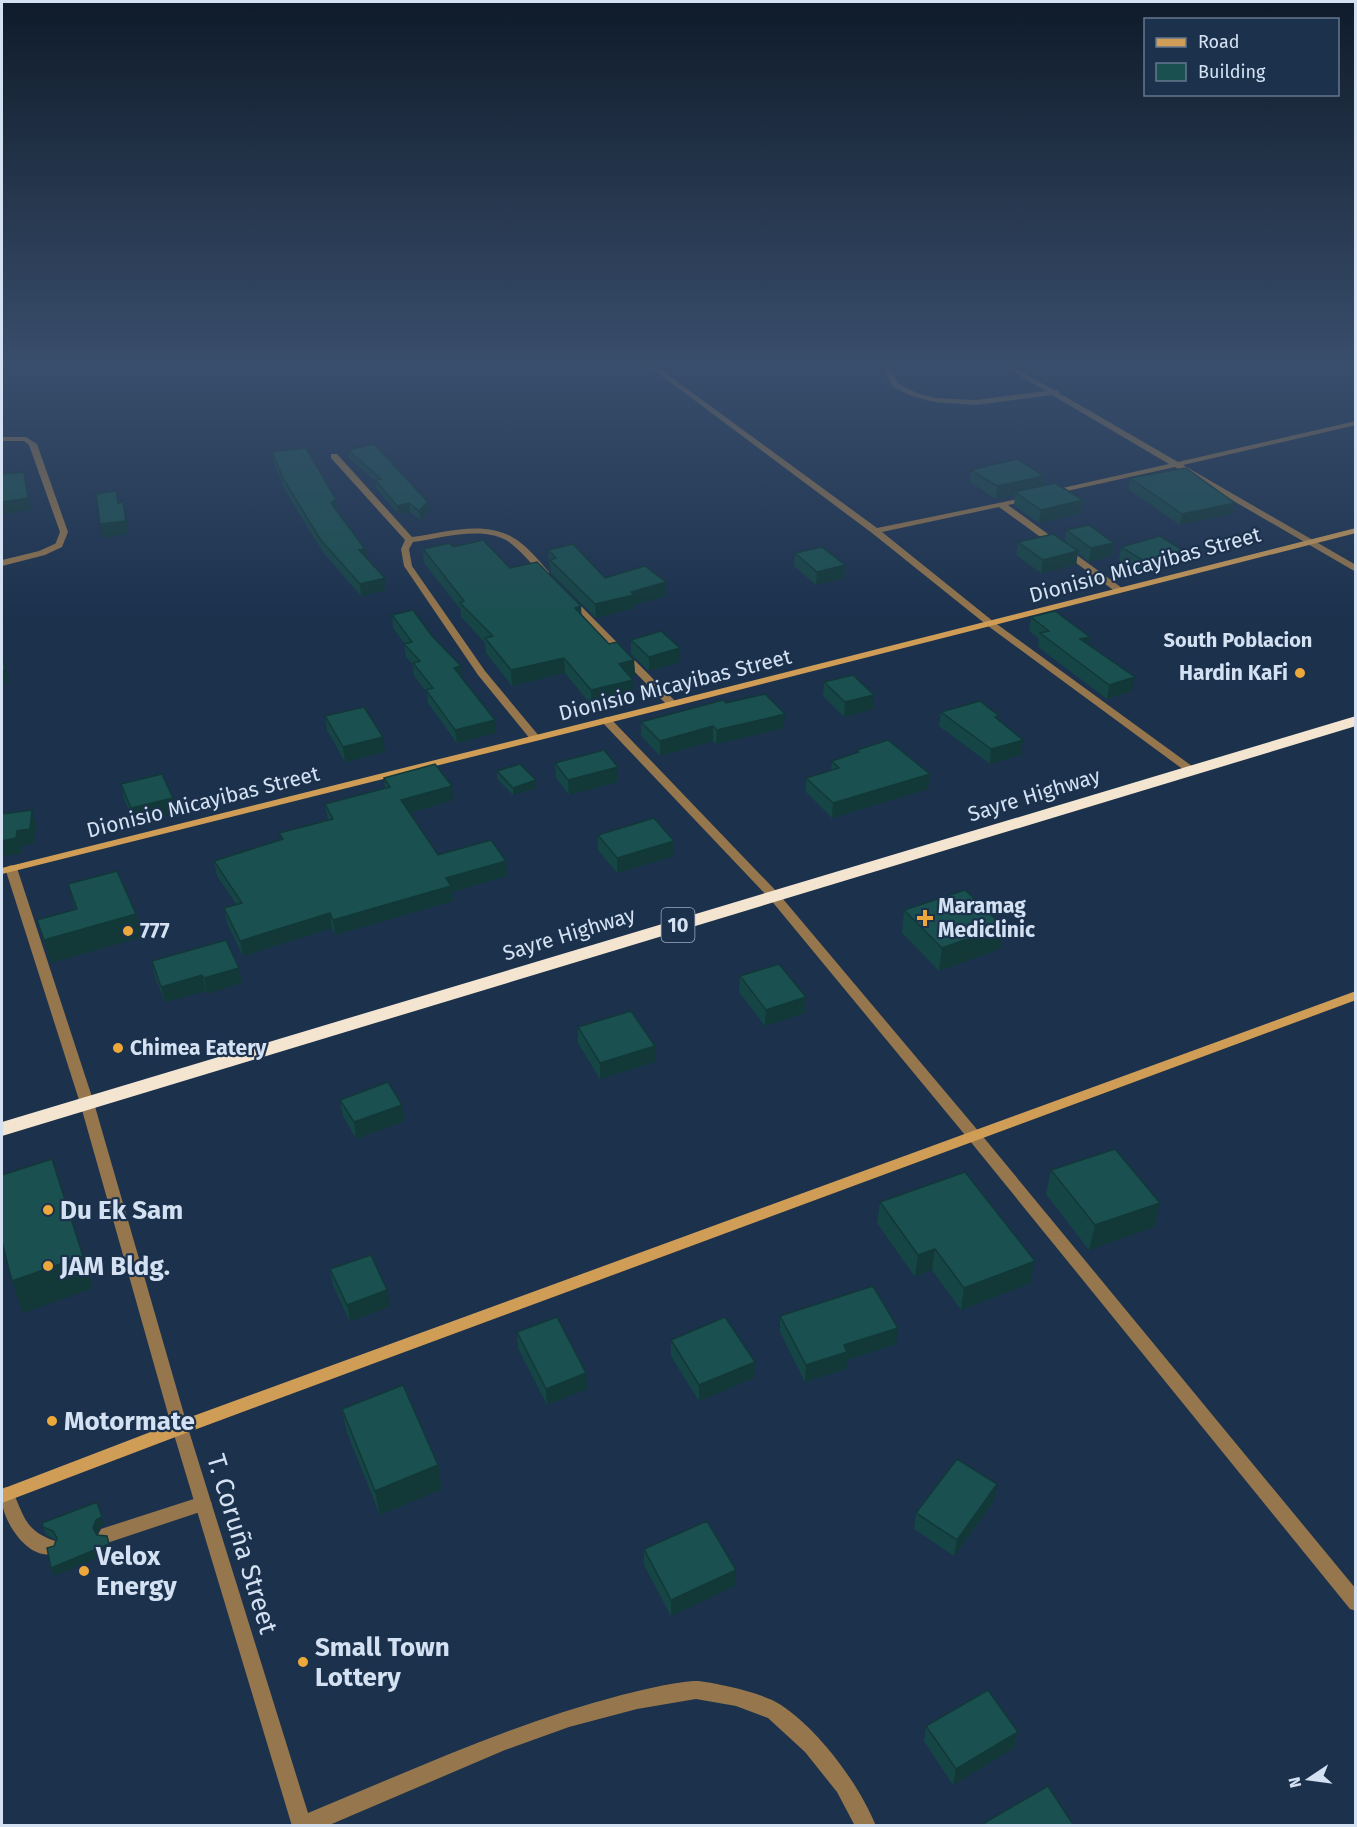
<svg xmlns="http://www.w3.org/2000/svg" width="1357" height="1827" font-family="'Fira Sans',sans-serif">
  <style>
    .lines { fill: none; stroke-linecap: round; stroke-linejoin: round }
    .lane { fill: #96764c; fill-rule: evenodd }
    .street { fill: #96764c; fill-rule: evenodd }
    .secondary { fill: #d09d56; fill-rule: evenodd }
    .highway { fill: #f4e5d1; fill-rule: evenodd }
    .wall { fill: #164545 }
    .shaded-wall { fill: #123838 }
    .building { fill: #1a5050; stroke: #123838; stroke-width: 1.5 }
    .poi-dot { fill: #eda83b; stroke: #1b314c; stroke-width: 2 }
    .labels { text-anchor: middle; dominant-baseline: central; stroke-width: 4.5; stroke-linejoin: round; paint-order: stroke }
    .far-quarter-label { font-size: 20px; font-weight: bold; fill: #d3e1f2; stroke: #1b314c }
    .shield { fill: #1b314c; stroke: #9cacc0; stroke-width: 1.5 }
    .shield-label { font-size: 20px; font-weight: bold; fill: #d3e1f2 }
    .street-label { font-size: 21px; fill: #d3e1f2; stroke: #1b314c }
    .poi-label { font-size: 21px; font-weight: bold; fill: #d3e1f2; stroke: #1b314c; text-anchor: start }
    .near-poi-label { font-size: 26px; font-weight: bold; fill: #d3e1f2; stroke: #1b314c; text-anchor: start }
    .near-street-label { font-size: 26px; fill: #d3e1f2; stroke: #1b314c }
  </style>
  <rect width="100%" height="100%" fill="#1b314c"/>
  <g class="lines">
    <g class="lane">
      <polygon points="59,542 62,543 62,547 45,555 2,566 2,560 39,551"/>
      <path d="M6,1487L12,1490C25,1517 24,1530 55,1541L58,1547L55,1553C30,1562 5,1525 2,1503C1,1499 2,1494 2,1489Z"/>
      <polygon points="203,1496 209,1499 212,1504 209,1509 107,1543 101,1541 98,1535 101,1529 107,1527"/>
    </g>
    <g class="street">
      <polygon points="646,364 653,364 877,528 1033,496 1033,500 1008,505 1122,588 1122,592 1116,592 999,507 882,532 994,622 1196,769 1197,771 1196,773 1188,773 988,626 872,533"/>
      <polygon points="881,364 888,364 899,384 917,393 935,398 975,400 1046,391 1000,364 1008,364 1054,390 1059,390 1059,393 1178,462 1356,421 1356,425 1183,465 1356,565 1356,572 1175,467 1049,495 1049,491 1169,464 1052,395 975,405 934,402 912,396 893,387"/>
      <polygon points="2,437 26,437 37,444 68,532 62,547 55,545 60,532 29,445 24,441 2,441"/>
      <path d="M331,454H337L412,537C443,533 483,520 512,537C527,545 538,560 549,572V576H543C531,564 520,549 506,540C480,526 441,538 413,542L409,549L412,566L485,671L539,736L540,738L539,740H531L478,675L404,566L401,549L405,540L331,458Z"/>
      <polygon points="570,597 573,598 676,702 676,706 668,706 567,602 565,600"/>
      <polygon points="606,717 610,718 778,893 980,1133 1356,1589 1356,1611 1350,1609 970,1141 770,899 602,722 601,720"/>
      <path d="M11,865L17,868L94,1103L188,1428L308,1813C410,1771 511,1724 618,1696C636,1691 682,1680 699,1681C720,1684 764,1693 781,1705C819,1730 859,1784 876,1826H855L837,1792L805,1752L768,1718L736,1706L696,1699L637,1709L569,1727L505,1750L327,1826H292L172,1428L80,1103L5,868Z"/>
    </g>
    <g class="secondary">
      <polygon points="1356,528 1356,533 676,706 2,874 2,868 668,702"/>
      <polygon points="1356,991 1356,1000 186,1433 2,1503 2,1489 174,1423"/>
    </g>
    <polygon class="highway" points="1356,716 1356,726 2,1136 2,1122"/>
  </g>
  <g class="wall">
    <polygon points="348,450 428,502 429,511 420,520 410,512 398,514 376,488 375,481 349,458"/>
    <polygon points="272,452 338,509 336,511 366,558 385,578 386,590 361,596 322,551 285,490 274,463"/>
    <polygon points="971,470 1044,476 1043,486 1083,500 1081,513 1039,523 1014,505 1015,495 996,499 970,482"/>
    <polygon points="1130,478 1232,514 1180,525 1128,489"/>
    <polygon points="1066,530 1114,543 1112,556 1089,562 1078,553 1076,565 1041,573 1016,555 1018,542 1065,542"/>
    <polygon points="453,547 510,568 581,615 609,644 634,660 635,675 630,677 633,680 633,696 592,706 565,673 512,686 486,653 485,643 461,617 461,610 424,563 423,549"/>
    <polygon points="1121,547 1184,551 1181,564 1142,574 1119,560"/>
    <polygon points="548,550 605,578 666,596 634,605 634,608 596,618 551,573 550,565 549,563"/>
    <polygon points="795,553 845,565 844,578 816,585 794,566"/>
    <polygon points="392,615 432,636 461,666 462,679 496,733 457,743 428,703 427,692 414,676 413,665 406,657 404,644 405,644 393,628"/>
    <polygon points="1031,617 1090,637 1088,645 1132,691 1107,699 1038,647 1039,639 1029,631"/>
    <polygon points="631,640 680,662 649,671 631,654"/>
    <polygon points="824,682 873,709 844,717 823,696"/>
    <polygon points="726,703 784,728 716,744 713,741 660,756 641,736 641,722"/>
    <polygon points="941,712 1023,740 1021,755 990,764 939,726"/>
    <polygon points="325,716 385,752 345,762 327,730"/>
    <polygon points="857,750 930,774 928,789 832,818 806,792 806,778 831,770 832,761 857,753"/>
    <polygon points="555,763 618,767 618,782 569,795 556,778"/>
    <polygon points="497,771 536,780 536,788 513,795 497,779"/>
    <polygon points="384,778 453,800 410,813 438,855 506,861 507,876 452,892 453,901 335,935 332,928 243,956 227,923 224,908 236,904 217,876 214,861 281,839 279,833 328,820 325,804 385,788"/>
    <polygon points="121,784 173,798 176,813 134,823 124,798"/>
    <polygon points="598,835 674,841 674,856 617,873 598,850"/>
    <polygon points="68,884 136,914 141,937 51,963 37,920 75,909"/>
    <polygon points="904,910 1003,926 1000,949 939,971 902,933"/>
    <polygon points="152,961 239,968 242,983 207,994 206,991 165,1002 155,977"/>
    <polygon points="740,976 806,997 805,1013 765,1026 739,992"/>
    <polygon points="578,1027 655,1062 600,1079 578,1043"/>
    <polygon points="340,1100 404,1121 356,1139 343,1116"/>
    <polygon points="1051,1170 1154,1227 1089,1250 1046,1194"/>
    <polygon points="880,1202 1031,1283 961,1310 932,1270 915,1277 877,1223"/>
    <polygon points="330,1269 390,1306 350,1322 333,1285"/>
    <polygon points="780,1316 896,1344 847,1360 846,1369 805,1382 780,1332"/>
    <polygon points="517,1332 586,1373 587,1389 547,1405 518,1348"/>
    <polygon points="671,1340 755,1362 754,1378 699,1401 671,1356"/>
    <polygon points="342,1409 438,1465 442,1489 380,1515 347,1433"/>
    <polygon points="994,1501 954,1556 914,1529 916,1513"/>
    <polygon points="97,1502 104,1525 99,1528 97,1534 109,1545 111,1552 54,1576 54,1546 56,1540 46,1535 43,1527"/>
    <polygon points="644,1549 735,1586 671,1616 644,1565"/>
    <polygon points="926,1726 1018,1732 1014,1748 953,1785 924,1741"/>
  </g>
  <g class="shaded-wall">
    <polygon points="24,472 27,484 31,510 2,515 2,502"/>
    <polygon points="1044,476 1043,489 1015,492 1015,495 996,499 997,486"/>
    <polygon points="336,499 338,509 332,514 331,503"/>
    <polygon points="1083,500 1081,513 1039,523 1041,510"/>
    <polygon points="123,502 129,534 103,538 100,524"/>
    <polygon points="428,502 429,511 420,520 419,511"/>
    <polygon points="409,503 410,512 398,514 397,506"/>
    <polygon points="1235,503 1232,514 1180,525 1182,514"/>
    <polygon points="1114,543 1112,556 1089,562 1091,548"/>
    <polygon points="365,549 367,560 359,550"/>
    <polygon points="1078,551 1076,565 1041,573 1043,560"/>
    <polygon points="1184,551 1181,564 1142,574 1144,561"/>
    <polygon points="845,565 844,578 816,585 817,572"/>
    <polygon points="385,578 386,590 361,596 360,584"/>
    <polygon points="666,582 666,596 634,605 634,608 596,618 595,604 631,592"/>
    <polygon points="581,606 582,621 575,608"/>
    <polygon points="1090,637 1087,650 1080,639"/>
    <polygon points="680,648 680,662 649,671 649,657"/>
    <polygon points="2,650 9,682 2,684"/>
    <polygon points="564,658 565,673 512,686 511,670"/>
    <polygon points="634,660 635,675 619,680 619,664"/>
    <polygon points="461,666 462,679 454,668"/>
    <polygon points="1135,677 1132,691 1107,699 1109,685"/>
    <polygon points="633,680 633,696 592,706 591,690"/>
    <polygon points="874,695 873,709 844,717 845,702"/>
    <polygon points="785,714 784,728 716,744 717,730"/>
    <polygon points="495,720 496,733 457,743 455,730"/>
    <polygon points="713,726 713,741 660,756 660,741"/>
    <polygon points="383,737 385,752 345,762 343,747"/>
    <polygon points="1023,740 1021,755 990,764 991,749"/>
    <polygon points="618,767 618,782 569,795 568,780"/>
    <polygon points="930,774 928,789 832,818 833,803"/>
    <polygon points="536,780 536,788 513,795 513,788"/>
    <polygon points="452,786 453,800 403,815 401,800"/>
    <polygon points="173,798 176,813 134,823 131,808"/>
    <polygon points="32,810 36,825 34,844 21,846 21,854 2,856 2,841 17,831"/>
    <polygon points="674,841 674,856 617,873 617,858"/>
    <polygon points="506,861 507,876 452,892 453,901 335,935 333,920 446,878"/>
    <polygon points="330,913 332,928 243,956 240,941"/>
    <polygon points="136,914 141,937 51,963 44,940"/>
    <polygon points="1003,926 1000,949 939,971 942,948"/>
    <polygon points="239,968 242,983 207,994 204,978"/>
    <polygon points="202,975 206,991 165,1002 161,987"/>
    <polygon points="806,997 805,1013 765,1026 766,1010"/>
    <polygon points="655,1046 655,1062 600,1079 600,1063"/>
    <polygon points="402,1105 404,1121 356,1139 354,1122"/>
    <polygon points="1160,1203 1154,1227 1089,1250 1095,1225"/>
    <polygon points="935,1249 932,1270 915,1277 918,1255"/>
    <polygon points="83,1256 93,1288 23,1313 12,1281"/>
    <polygon points="1035,1261 1031,1283 961,1310 964,1288"/>
    <polygon points="387,1290 390,1306 350,1322 347,1305"/>
    <polygon points="898,1328 896,1344 847,1360 846,1369 805,1382 806,1365 844,1345"/>
    <polygon points="755,1362 754,1378 699,1401 699,1385"/>
    <polygon points="586,1373 587,1389 547,1405 546,1389"/>
    <polygon points="438,1465 442,1489 380,1515 375,1491"/>
    <polygon points="997,1484 994,1501 954,1556 957,1540"/>
    <polygon points="97,1502 104,1525 99,1528 96,1536 93,1528"/>
    <polygon points="107,1536 111,1552 54,1576 51,1568"/>
    <polygon points="736,1570 735,1586 671,1616 671,1600"/>
    <polygon points="1018,1732 1014,1748 953,1785 956,1769"/>
  </g>
  <g class="building">
    <polygon points="374,444 428,502 419,511 409,503 397,506 375,480 381,479 348,450"/>
    <polygon points="306,448 336,499 331,503 365,549 359,550 385,578 360,584 320,539 284,480 272,452"/>
    <polygon points="1017,459 1044,476 997,486 971,470"/>
    <polygon points="1186,468 1235,503 1182,514 1130,478"/>
    <polygon points="24,472 28,498 2,502 2,474"/>
    <polygon points="1055,483 1083,500 1041,510 1015,492"/>
    <polygon points="116,491 118,503 123,502 126,521 100,524 96,494"/>
    <polygon points="1089,525 1114,543 1091,548 1066,530"/>
    <polygon points="1053,534 1078,551 1043,560 1018,542"/>
    <polygon points="1160,536 1184,551 1144,561 1121,547"/>
    <polygon points="483,540 510,568 537,562 581,606 575,608 609,644 617,642 634,660 619,664 633,680 591,690 564,658 511,670 485,638 493,636 460,603 464,601 423,549 450,543 453,547"/>
    <polygon points="573,544 605,578 645,566 666,582 631,592 634,595 595,604 550,560 556,558 548,550"/>
    <polygon points="822,547 845,565 817,572 795,553"/>
    <polygon points="413,610 432,636 461,666 454,668 495,720 455,730 426,690 433,688 413,663 420,661 404,644 412,642 392,615"/>
    <polygon points="1055,611 1090,637 1080,639 1135,677 1109,685 1040,633 1049,631 1031,617"/>
    <polygon points="661,631 680,648 649,657 631,640"/>
    <polygon points="2,653 5,669 2,670"/>
    <polygon points="853,675 874,695 845,702 824,682"/>
    <polygon points="765,694 785,714 717,730 713,726 660,741 641,722 723,700 726,703"/>
    <polygon points="980,701 999,716 995,717 1023,740 991,749 941,712"/>
    <polygon points="364,707 383,737 343,747 325,716"/>
    <polygon points="888,740 930,774 833,803 806,778 839,768 832,761 859,752 857,750"/>
    <polygon points="604,750 618,767 568,780 555,763"/>
    <polygon points="435,764 452,786 401,800 438,855 491,840 506,861 446,878 451,886 333,920 330,913 240,941 224,908 242,903 214,861 283,839 279,833 333,819 325,804 390,787 384,778"/>
    <polygon points="520,764 536,780 513,788 497,771"/>
    <polygon points="162,774 173,798 131,808 121,784"/>
    <polygon points="32,810 30,829 17,831 16,838 2,841 2,814"/>
    <polygon points="654,818 674,841 617,858 598,835"/>
    <polygon points="117,871 136,914 44,940 37,920 77,909 68,884"/>
    <polygon points="965,890 1003,926 942,948 904,910"/>
    <polygon points="226,940 239,968 204,978 202,975 161,987 152,961"/>
    <polygon points="779,964 806,997 766,1010 740,976"/>
    <polygon points="631,1011 655,1046 600,1063 578,1027"/>
    <polygon points="388,1082 402,1105 354,1122 340,1100"/>
    <polygon points="1115,1149 1160,1203 1095,1225 1051,1170"/>
    <polygon points="52,1159 83,1256 12,1281 2,1242 2,1175"/>
    <polygon points="965,1172 1035,1261 964,1288 935,1249 918,1255 880,1202"/>
    <polygon points="371,1255 387,1290 347,1305 330,1269"/>
    <polygon points="873,1286 898,1328 844,1345 847,1352 806,1365 780,1316"/>
    <polygon points="557,1317 586,1373 546,1389 517,1332"/>
    <polygon points="725,1317 755,1362 699,1385 671,1340"/>
    <polygon points="403,1385 438,1465 375,1491 342,1409"/>
    <polygon points="957,1459 997,1484 957,1540 916,1513"/>
    <polygon points="97,1502 102,1517 96,1520 93,1528 97,1535 107,1536 109,1544 51,1568 47,1548 54,1546 57,1538 53,1531 43,1527 42,1523"/>
    <polygon points="707,1521 736,1570 671,1600 644,1549"/>
    <polygon points="988,1690 1018,1732 956,1769 926,1726"/>
    <polygon points="1048,1786 1074,1826 979,1826"/>
  </g>
  <linearGradient id="sky" x2="0" y2="1"><stop stop-color="#0f1b2a"/><stop offset="0.59" stop-color="#394e6c"/><stop offset="1" stop-color="#394e6c" stop-opacity="0"/></linearGradient>
  <rect width="1357" height="619" fill="url(#sky)"/>
  <g class="poi-dot">
    <circle cx="1300" cy="673" r="6"/>
    <path d="M922 909h6v6h6v6h-6v6h-6v-6h-6v-6h6z"/>
    <circle cx="128" cy="931" r="6"/>
    <circle cx="118" cy="1048" r="6"/>
    <circle cx="48" cy="1210" r="6"/>
    <circle cx="48" cy="1266" r="6"/>
    <circle cx="52" cy="1421" r="6"/>
    <circle cx="84" cy="1571" r="6"/>
    <circle cx="303" cy="1662" r="6"/>
  </g>
  <g class="labels">
    <g class="far-quarter-label">
      <text x="1238" y="640">South Poblacion</text>
    </g>
    <rect class="shield" x="661.5" y="908" width="33" height="34" rx="4.5"/>
    <g class="shield-label">
      <text x="678" y="925">10</text>
    </g>
    <g class="street-label">
      <text transform="translate(1145 565) rotate(-15)">Dionisio Micayibas Street</text>
      <text transform="translate(675 685) rotate(-14)">Dionisio Micayibas Street</text>
      <text transform="translate(1034 795) rotate(-17)">Sayre Highway</text>
      <text transform="translate(203 802) rotate(-14)">Dionisio Micayibas Street</text>
      <text transform="translate(569 934) rotate(-17)">Sayre Highway</text>
    </g>
    <g class="poi-label">
      <text x="1288" y="673" text-anchor="end">Hardin KaFi</text>
      <text x="938" y="906">Maramag<tspan x="938" dy="24">Mediclinic</tspan></text>
      <text x="140" y="931">777</text>
      <text x="130" y="1048">Chimea Eatery</text>
    </g>
    <g class="near-poi-label">
      <text x="60" y="1210">Du Ek Sam</text>
      <text x="60" y="1266">JAM Bldg.</text>
      <text x="64" y="1421">Motormate</text>
      <text x="96" y="1556">Velox<tspan x="96" dy="30">Energy</tspan></text>
      <text x="315" y="1647">Small Town<tspan x="315" dy="30">Lottery</tspan></text>
    </g>
    <g class="near-street-label">
      <text transform="translate(242 1544) rotate(73)">T. Coruña Street</text>
    </g>
  </g>
  <rect width="1357" height="1827" fill="none" stroke="#d3e1f2" stroke-width="6"/>
  <rect x="1144" y="18" width="195" height="78" fill="#1b314c" stroke="#65778e" stroke-width="1.5"/>
  <rect x="1156" y="38" width="30" height="9" fill="#d09d56" stroke="#65778e" stroke-width="1.5"/>
  <text x="1198" y="48" font-size="18" fill="#d3e1f2">Road</text>
  <rect x="1156" y="63" width="30" height="18" fill="#1a5050" stroke="#65778e" stroke-width="1.5"/>
  <text x="1198" y="78" font-size="18" fill="#d3e1f2">Building</text>
  <g transform="translate(1309 1779) rotate(257)" stroke="#1b314c" stroke-width="4.5" paint-order="stroke">
  <path d="M0-4.5L10 22L0 15L-10 22Z" fill="#d3e1f2"/>
  <text y="-9" font-size="16" font-weight="bold" text-anchor="middle" fill="#d3e1f2">N</text>
  </g>
</svg>
